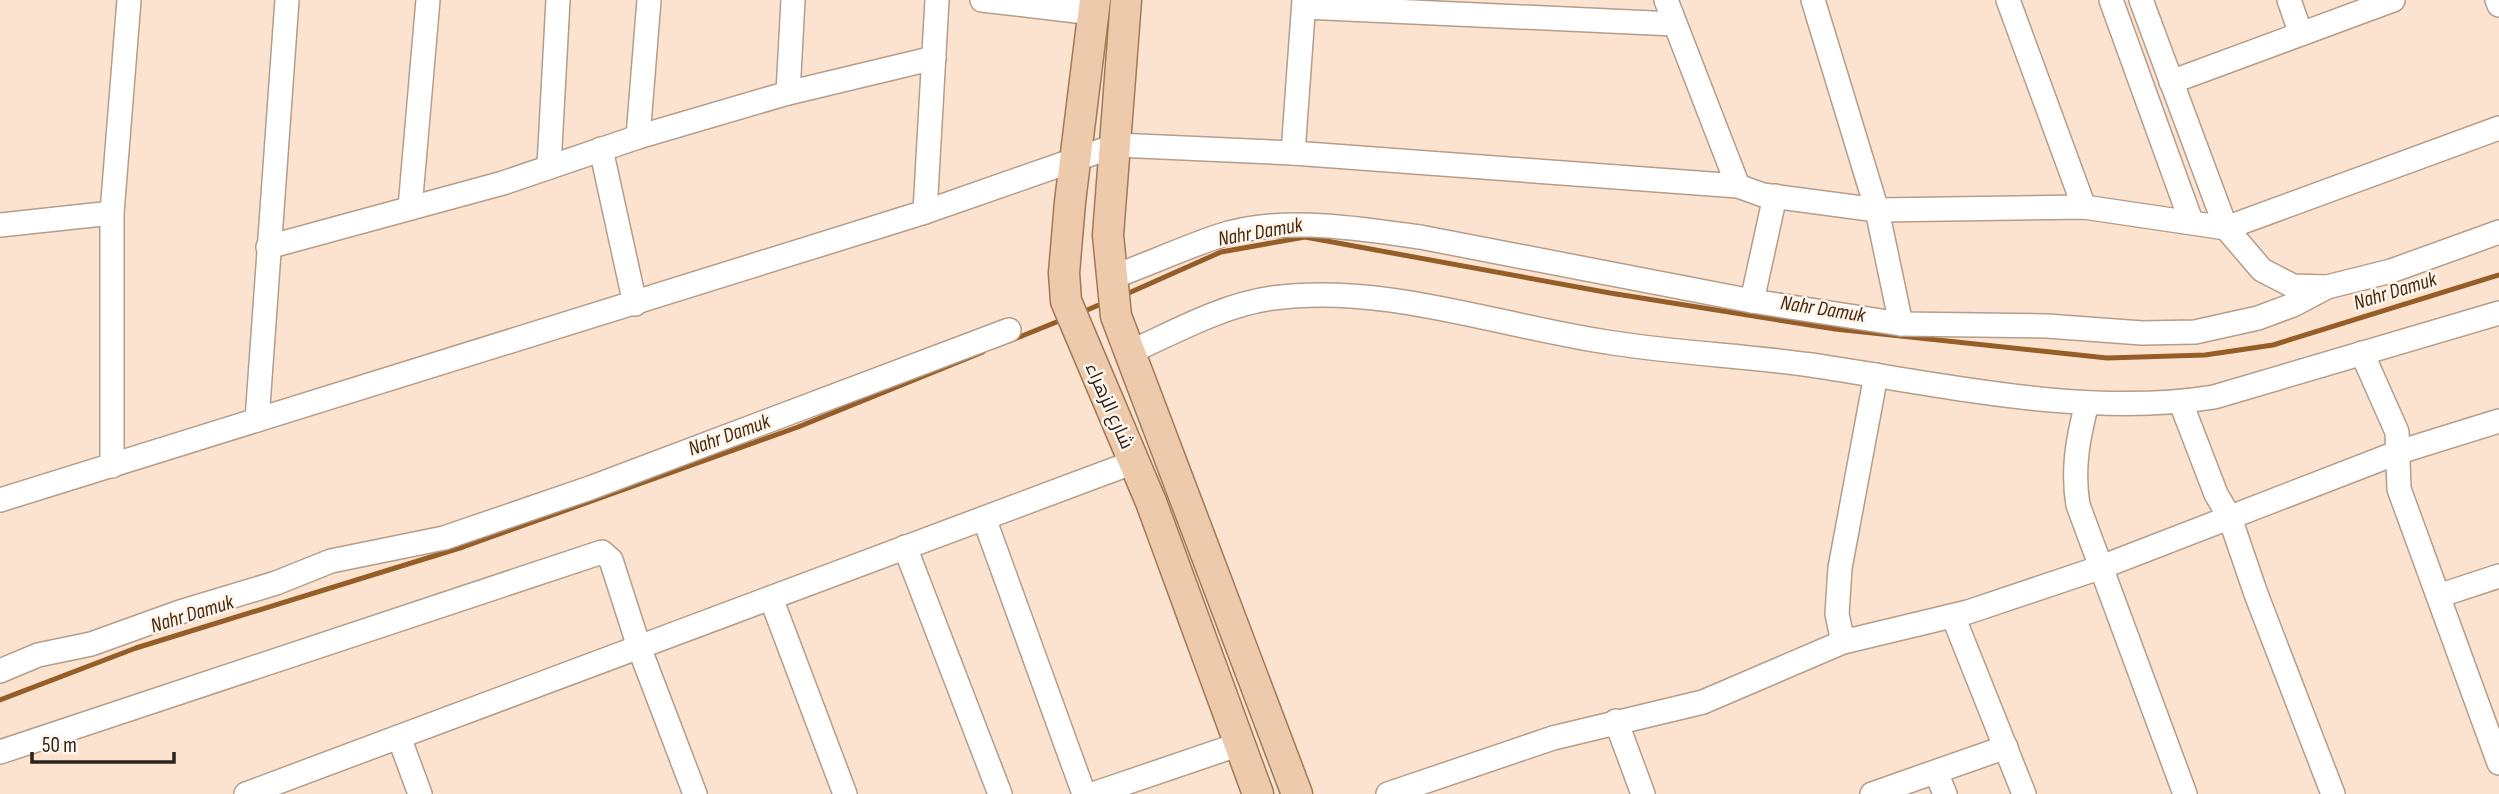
<svg xmlns="http://www.w3.org/2000/svg" width="2499" height="794" font-family="'Sofia Sans Condensed',Cairo,sans-serif">
  <style>
    .lines { fill: none; stroke-linecap: round; stroke-linejoin: round }
    .stream { stroke: #955e28; stroke-width: 5 }
    .minor-casing { stroke: #b49d8b; stroke-width: 26 }
    .major-casing { stroke: #a17955; stroke-width: 33 }
    .minor { stroke: #fff; stroke-width: 23 }
    .major { stroke: #edcaac; stroke-width: 30 }
    .labels { text-anchor: middle; dominant-baseline: central; stroke-width: 5; stroke-linejoin: round; paint-order: stroke }
    .street-label { font-size: 19px; fill: #2b231b; stroke: #fdf4ec }
    .water-label { font-size: 21px; font-style: italic; fill: #48290b; stroke: #fdf4ec }
  </style>
  <rect width="100%" height="100%" fill="#fbe3d0"/>
  <g class="lines">
    <g class="stream">
      <polyline points="1122,296 1221,252 1305,237 1610,293 1835,329 2107,358 2205,355 2273,345 2499,275"/>
      <polyline points="1080,313 1106,302"/>
      <polyline points="1012,340 1064,319"/>
      <polyline points="0,700 136,648 463,547 798,427 983,352"/>
    </g>
    <defs>
      <g id="minor">
        <polyline points="982,0 1093,13"/>
        <polyline points="1666,0 1738,186"/>
        <polyline points="1813,0 1877,210 1901,324"/>
        <polyline points="2008,0 2084,207"/>
        <polyline points="2111,0 2191,221"/>
        <polyline points="2141,0 2226,228 2262,270 2293,286 2327,287 2391,271 2499,232"/>
        <polyline points="2289,0 2301,34"/>
        <polyline points="2497,0 2499,5"/>
        <polyline points="1304,7 1674,24"/>
        <polyline points="2171,82 2393,0"/>
        <polyline points="788,93 793,0"/>
        <polyline points="638,137 649,0"/>
        <polyline points="601,149 635,304"/>
        <polyline points="1293,153 1304,0"/>
        <polyline points="549,166 558,0"/>
        <polyline points="410,208 428,0"/>
        <polyline points="925,212 937,0"/>
        <polyline points="0,225 112,213"/>
        <polyline points="268,247 503,183 638,137 788,93 934,58"/>
        <path d="M1110,278C1146,265 1181,249 1216,237C1279,215 1356,228 1420,237L1752,301L1901,324L2047,326L2142,333L2195,332L2258,318L2293,305L2327,287"/>
        <polyline points="1752,301 1775,196"/>
        <path d="M1128,353C1175,332 1222,305 1273,298C1387,283 1501,327 1613,343C1679,353 1746,356 1811,365C1940,384 2084,418 2214,397L2499,313"/>
        <polyline points="2362,353 2397,432 2399,489 2499,763"/>
        <path d="M2087,403C2078,438 2072,469 2078,505L2185,794"/>
        <polyline points="2181,403 2216,494 2230,518 2256,594 2333,794"/>
        <polyline points="257,420 287,0"/>
        <polyline points="112,466 112,213 129,0"/>
        <polyline points="0,500 925,212 1117,145 1293,153 1738,186 1763,195 1877,210 2084,207 2226,228 2499,128"/>
        <polyline points="984,518 1084,794"/>
        <polyline points="905,547 1000,794"/>
        <polyline points="2438,596 2499,576"/>
        <polyline points="771,598 845,794"/>
        <polyline points="1953,616 2024,794"/>
        <polyline points="1843,642 1837,614 1840,568 1876,375"/>
        <polyline points="0,671 38,655 91,644 180,612 276,583 331,561 444,538 590,488 1009,330"/>
        <polyline points="1616,721 1643,794"/>
        <polyline points="399,737 420,794"/>
        <polyline points="0,752 602,552 611,560 639,647 695,794"/>
        <polyline points="1936,772 1945,794"/>
        <polyline points="246,794 1134,462"/>
        <polyline points="1093,794 1240,744"/>
        <polyline points="1388,794 1553,738 1703,702 1843,642 1968,612 2099,568 2399,452 2499,421"/>
        <polyline points="1872,794 2006,747"/>
      </g>
      <g id="major">
        <polyline points="1095,0 1070,202 1064,273 1066,301 1151,502 1258,794"/>
        <polyline points="1126,0 1108,235 1116,316 1297,794"/>
      </g>
    </defs>
    <use href="#minor" class="minor-casing"/>
    <use href="#major" class="major-casing"/>
    <use href="#minor" class="minor"/>
    <use href="#major" class="major"/>
  </g>
  <g class="labels">
    <g class="street-label">
      <text transform="translate(1109 406) rotate(66)">شارع الزهراء</text>
    </g>
    <g class="water-label">
      <text transform="translate(1260 232) rotate(-10)">Nahr Damuk</text>
      <text transform="translate(2395 291) rotate(-17)">Nahr Damuk</text>
      <text transform="translate(1823 309) rotate(9)">Nahr Damuk</text>
      <text transform="translate(729 435) rotate(-20)">Nahr Damuk</text>
      <text transform="translate(192 614) rotate(-17)">Nahr Damuk</text>
    </g>
  </g>
  <path d="M32 752v10h142v-10" fill="none" stroke="#2b231b" stroke-width="3.5"/>
  <text x="42" y="752" font-size="21" fill="#2b231b" stroke="#fdf4ec" stroke-width="5" paint-order="stroke">50 m</text>
</svg>
